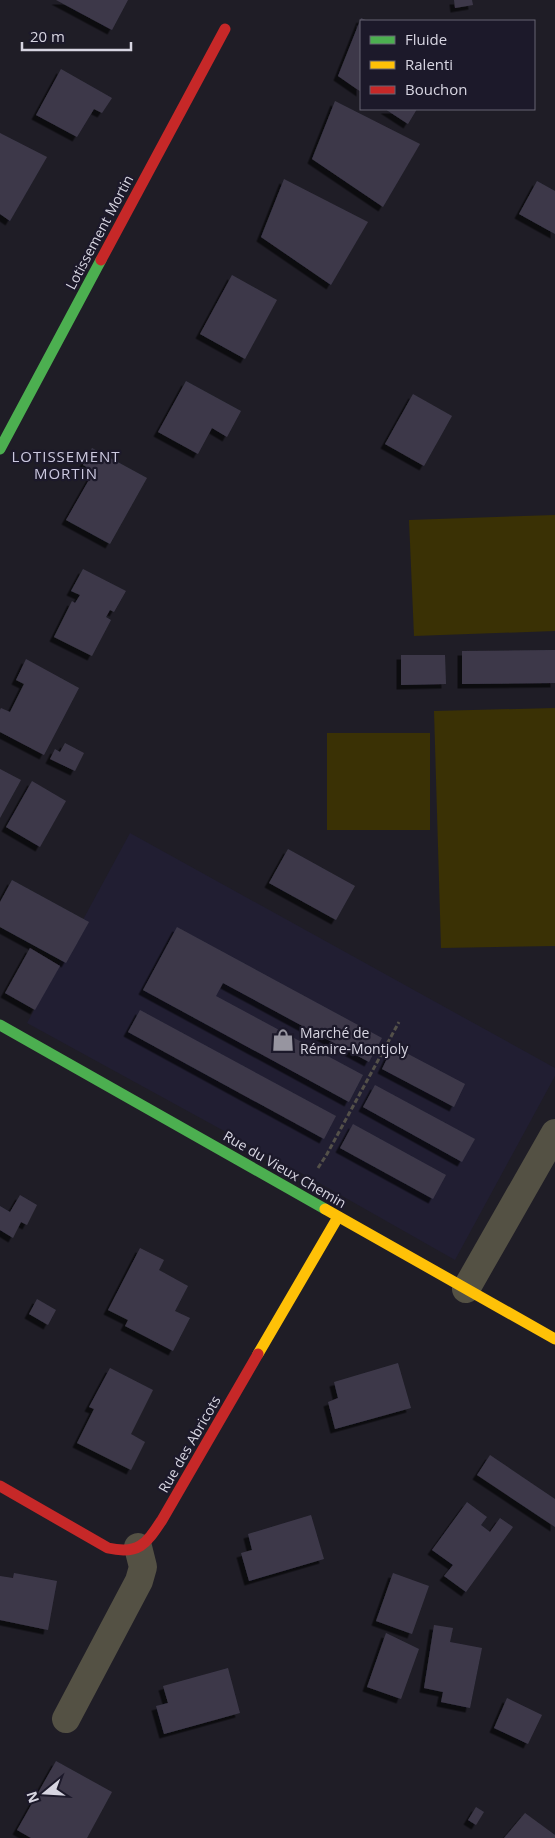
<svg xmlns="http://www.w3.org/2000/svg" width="555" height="1838" font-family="'Open Sans',sans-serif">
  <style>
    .built { fill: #211e32 }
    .green { fill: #3a3105 }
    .building { fill: #3d394a; filter: url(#shadow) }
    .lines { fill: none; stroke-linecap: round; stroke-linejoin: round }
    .path { stroke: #535049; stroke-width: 3; stroke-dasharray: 5 2.5; stroke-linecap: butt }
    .street { stroke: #545144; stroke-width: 28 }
    .fast { stroke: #4caf50; stroke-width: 11 }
    .slow { stroke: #ffc107; stroke-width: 11 }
    .jam { stroke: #c62828; stroke-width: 11 }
    .labels { text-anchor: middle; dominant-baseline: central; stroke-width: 4.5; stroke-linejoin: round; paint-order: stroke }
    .street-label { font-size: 14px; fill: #d7d5e1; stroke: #1c192a }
    .poi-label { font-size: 14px; fill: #d7d5e1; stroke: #1c192a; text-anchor: start }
    .neighbourhood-label { font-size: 15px; letter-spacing: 1px; fill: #ccc9e0; stroke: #1c192a }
  </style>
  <defs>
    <filter id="shadow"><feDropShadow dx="-4.5" dy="4.5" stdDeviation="0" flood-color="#0009"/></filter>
  </defs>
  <rect width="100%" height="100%" fill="#1f1d26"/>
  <polygon class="built" points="130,833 555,1068 555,1076 455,1260 321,1184 27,1023"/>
  <g class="green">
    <polygon points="555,515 555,631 414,636 409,520"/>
    <polygon points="555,708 555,946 441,948 434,711"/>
    <rect x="327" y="733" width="103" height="97"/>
  </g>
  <g class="building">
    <polygon points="56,0 128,0 112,30"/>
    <polygon points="454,0 472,0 473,5 455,8"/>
    <polygon points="361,18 368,21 361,21 361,92 338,76"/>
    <polygon points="61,69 112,98 102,113 94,109 77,137 36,115"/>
    <polygon points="335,101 420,144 383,207 312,159"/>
    <polygon points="385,109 417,109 408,124"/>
    <polygon points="0,133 47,157 10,221 0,214"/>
    <polygon points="284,179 368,222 331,285 261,237"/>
    <polygon points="537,181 555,191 555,234 519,214"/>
    <polygon points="232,275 277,300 245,359 200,334"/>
    <polygon points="186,381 241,411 227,437 212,428 198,454 158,432"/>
    <polygon points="413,394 452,416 424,466 385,444"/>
    <polygon points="92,448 147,478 110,544 66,520 94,471 83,465"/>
    <polygon points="83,569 126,591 114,612 110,610 106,617 111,620 92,656 54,637 72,601 75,603 80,595 71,591"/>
    <polygon points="555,650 555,683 462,684 462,651"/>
    <polygon points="401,655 445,655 446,684 401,685"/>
    <polygon points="26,659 79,688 44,755 0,732 0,710 1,708 10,712 24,684 16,680"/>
    <polygon points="65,743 84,753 75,771 50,759 55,749 60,752"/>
    <polygon points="0,769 21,780 0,818"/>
    <polygon points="32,781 66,801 40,847 6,827"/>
    <polygon points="288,849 355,886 336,920 269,883"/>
    <polygon points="12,880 89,922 66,963 0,927 0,902"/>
    <polygon points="177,927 382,1038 369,1062 223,983 216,996 363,1075 349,1102 143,990"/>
    <polygon points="30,948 60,966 35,1010 5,993"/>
    <polygon points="140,1010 336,1116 324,1139 128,1032"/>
    <polygon points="393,1046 465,1084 454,1107 382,1069"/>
    <polygon points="375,1085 475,1139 462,1162 363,1107"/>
    <polygon points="353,1124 446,1175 433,1199 340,1148"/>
    <polygon points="20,1195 37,1205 27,1225 21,1222 13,1238 0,1230 0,1206 10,1212"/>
    <polygon points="140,1248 164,1260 159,1270 188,1286 175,1311 190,1318 173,1351 125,1326 128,1320 108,1310"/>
    <polygon points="37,1299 56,1310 48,1325 29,1314"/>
    <polygon points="398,1363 411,1408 335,1429 328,1402 338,1398 334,1382"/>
    <polygon points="110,1368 153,1390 131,1434 145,1442 131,1470 77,1443 94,1409 89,1407"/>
    <polygon points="490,1455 555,1499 555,1527 477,1475"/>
    <polygon points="467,1502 487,1517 481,1525 490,1532 500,1518 513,1527 466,1592 444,1576 453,1565 432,1550"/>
    <polygon points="311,1515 324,1559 249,1581 241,1553 252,1550 248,1534"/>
    <polygon points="14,1573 57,1581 48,1630 0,1620 0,1576 13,1578"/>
    <polygon points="393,1573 429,1586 412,1634 376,1621"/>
    <polygon points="434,1625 453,1628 450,1642 482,1648 470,1708 441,1702 443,1692 424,1688"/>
    <polygon points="386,1633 419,1649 401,1699 367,1687"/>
    <polygon points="228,1668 240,1713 164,1734 156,1706 168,1703 163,1686"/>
    <polygon points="507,1698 542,1715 528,1744 494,1728"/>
    <polygon points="56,1761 112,1792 87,1838 31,1838 17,1830"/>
    <polygon points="476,1807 484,1812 476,1825 468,1820"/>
    <polygon points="525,1813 555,1835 555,1838 504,1838"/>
  </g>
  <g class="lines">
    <polyline class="path" points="318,1168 327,1154 399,1022"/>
    <g class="street">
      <polyline points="466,1289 555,1133"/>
      <polyline points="66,1719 139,1581 143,1567 138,1547"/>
    </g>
    <g class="fast">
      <polyline points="0,449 101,260"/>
      <polyline points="0,1025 325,1209"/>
    </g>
    <g class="slow">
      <polyline points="325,1209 555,1339"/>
      <polyline points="258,1354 338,1217"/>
    </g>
    <g class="jam">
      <polyline points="101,260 225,29"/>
      <path d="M0,1486L108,1548C139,1555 146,1544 162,1520L258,1354"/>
    </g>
  </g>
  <defs>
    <symbol id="shop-bare" viewBox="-9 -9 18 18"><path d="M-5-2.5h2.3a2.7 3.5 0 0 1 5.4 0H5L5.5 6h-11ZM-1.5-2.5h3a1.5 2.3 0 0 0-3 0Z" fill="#9795a0" stroke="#1c192a" stroke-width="2.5" paint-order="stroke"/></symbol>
  </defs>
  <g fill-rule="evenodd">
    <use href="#shop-bare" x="267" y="1024" width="32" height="32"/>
  </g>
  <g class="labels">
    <g class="street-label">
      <text transform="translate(99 232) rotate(-62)">Lotissement Mortin</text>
      <text transform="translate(285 1169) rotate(30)">Rue du Vieux Chemin</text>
      <text transform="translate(189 1444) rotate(-60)">Rue des Abricots</text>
    </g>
    <g class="poi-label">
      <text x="300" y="1032">Marché de<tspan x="300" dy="16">Rémire-Montjoly</tspan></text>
    </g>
    <g class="neighbourhood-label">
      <text x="66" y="456">LOTISSEMENT<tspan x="66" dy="17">MORTIN</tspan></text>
    </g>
  </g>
  <rect x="360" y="20" width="175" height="90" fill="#1c192a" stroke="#676473"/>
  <rect x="370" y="36" width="25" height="8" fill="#4caf50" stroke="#676473"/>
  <text x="405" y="45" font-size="15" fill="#d7d5e1">Fluide</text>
  <rect x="370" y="61" width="25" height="8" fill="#ffc107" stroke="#676473"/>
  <text x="405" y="70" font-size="15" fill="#d7d5e1">Ralenti</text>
  <rect x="370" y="86" width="25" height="8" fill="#c62828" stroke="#676473"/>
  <text x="405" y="95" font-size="15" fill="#d7d5e1">Bouchon</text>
  <g transform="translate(45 1793) rotate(252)" stroke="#1c192a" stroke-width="4" paint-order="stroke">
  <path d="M0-4L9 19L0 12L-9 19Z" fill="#d7d5e1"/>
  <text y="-8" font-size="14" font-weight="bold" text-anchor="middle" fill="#d7d5e1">N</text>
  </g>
  <path d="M22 42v8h109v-8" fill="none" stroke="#d7d5e1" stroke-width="2.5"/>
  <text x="30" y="42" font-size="15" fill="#d7d5e1" stroke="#1c192a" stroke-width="4" paint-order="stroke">20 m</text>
</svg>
